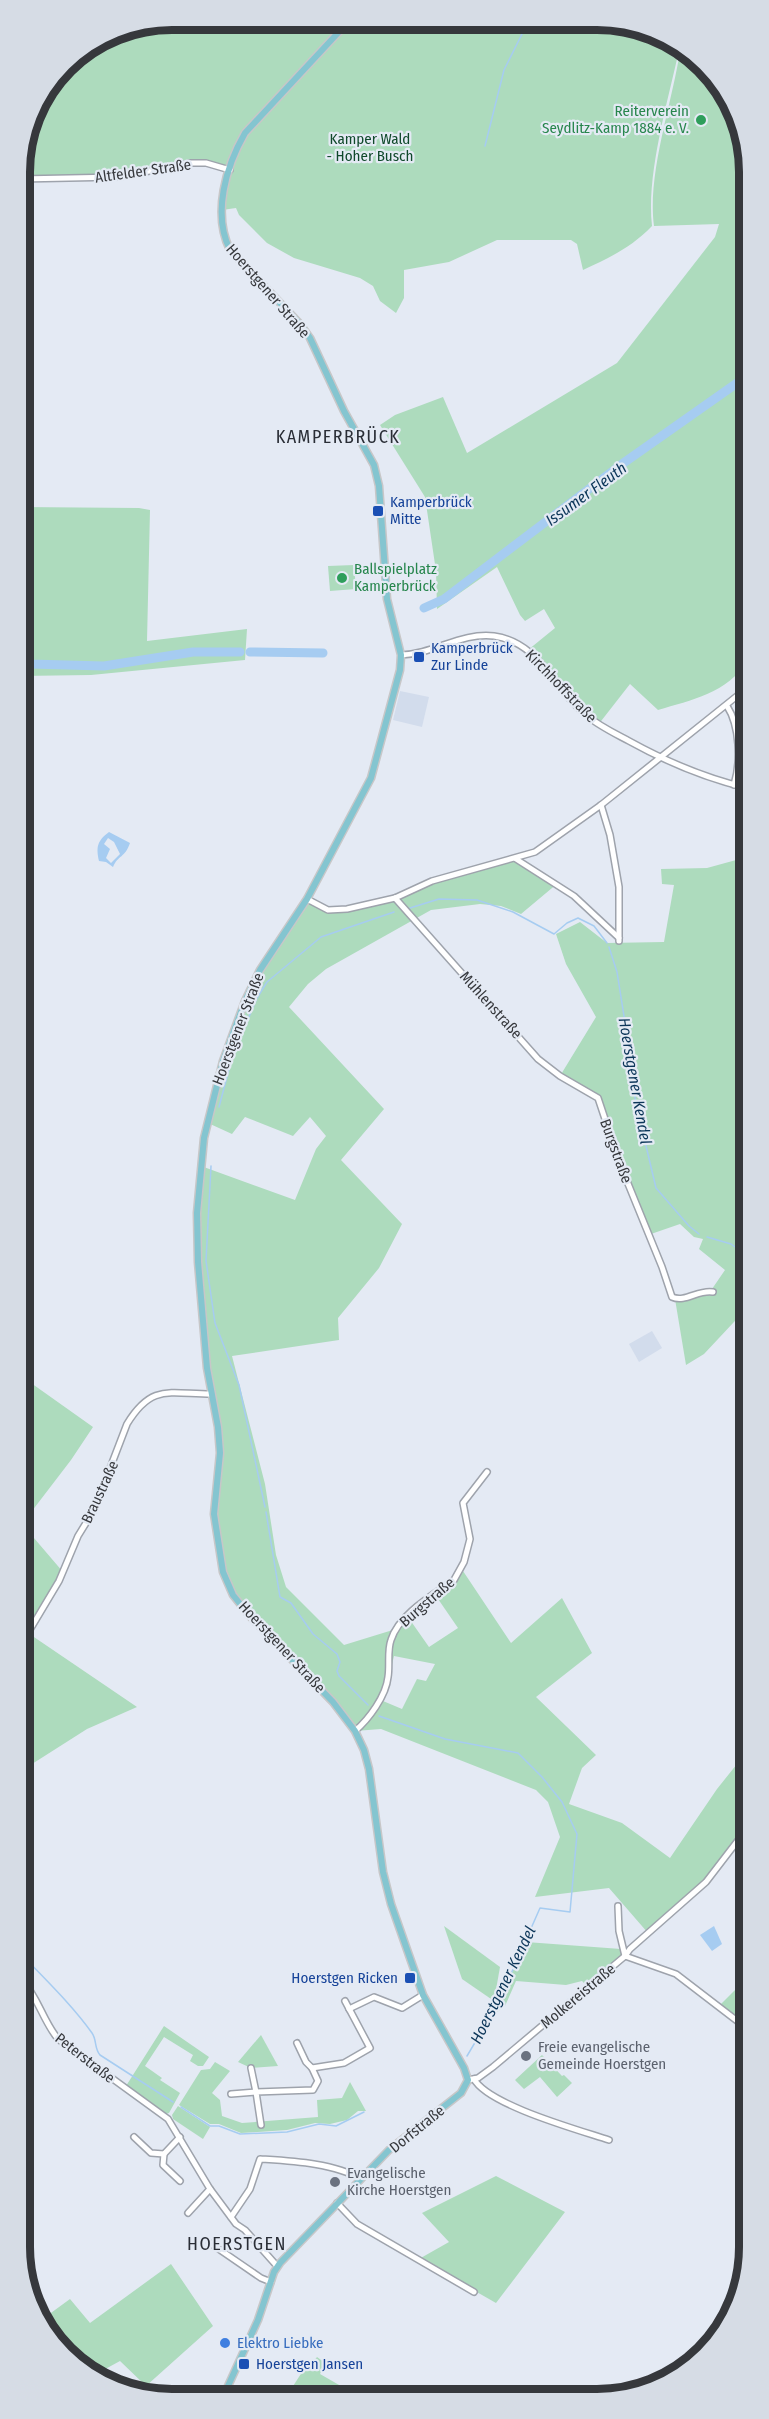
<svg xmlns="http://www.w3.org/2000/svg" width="769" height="2419" font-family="'Fira Sans Condensed',sans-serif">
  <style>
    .built { fill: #d2dcec }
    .green { fill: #addbbd; fill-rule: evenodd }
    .water { fill: #a6ccf1; fill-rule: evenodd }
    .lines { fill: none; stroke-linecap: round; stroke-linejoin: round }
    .stream { stroke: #a6ccf1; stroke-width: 1.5 }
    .river { stroke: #a6ccf1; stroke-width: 9 }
    .minor-casing { stroke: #9ea3ac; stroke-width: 8 }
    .major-casing { stroke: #c7c7c8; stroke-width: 9 }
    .minor { stroke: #fff; stroke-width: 5 }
    .major { stroke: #84c5d0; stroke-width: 6 }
    .leisure-dot { fill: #2e9e5b; stroke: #e4eaf4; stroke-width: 2 }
    .transit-dot { fill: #1a4fb4; stroke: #e4eaf4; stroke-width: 2 }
    .worship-dot { fill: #6b7280; stroke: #e4eaf4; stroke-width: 2 }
    .shop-dot { fill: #3f7fe0; stroke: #e4eaf4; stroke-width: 2 }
    .labels { text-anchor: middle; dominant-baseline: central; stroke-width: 4.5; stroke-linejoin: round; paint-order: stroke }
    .leisure-label { font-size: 15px; fill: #27864d; stroke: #e4eaf4; text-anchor: end }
    .park-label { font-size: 15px; fill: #10492b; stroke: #e4eaf4 }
    .street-label { font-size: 15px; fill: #36383c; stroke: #e4eaf4 }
    .transit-label { font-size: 15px; fill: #164399; stroke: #e4eaf4; text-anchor: start }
    .worship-label { font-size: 15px; fill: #5b616d; stroke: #e4eaf4; text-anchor: start }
    .shop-label { font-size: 15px; fill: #366cbe; stroke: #e4eaf4; text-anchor: start }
    .water-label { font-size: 16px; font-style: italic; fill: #0c3659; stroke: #e4eaf4 }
    .quarter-label { font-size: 18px; letter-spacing: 1.5px; fill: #2a2e36; stroke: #e4eaf4 }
    .rim { fill: none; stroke: #36383c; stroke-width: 8 }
  </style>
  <rect width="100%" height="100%" fill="#e4eaf4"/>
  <g class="built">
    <polygon points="400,691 429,697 422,727 393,720"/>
    <polygon points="652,1331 662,1348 639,1362 629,1344"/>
  </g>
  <g class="green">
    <path d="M172,20L627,22L679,50C668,101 646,175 652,226C632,247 609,258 583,270L577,244L571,240H497L449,262L404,270V298L396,313L380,301L373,286L360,278L294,258L267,243L239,215L236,208L222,210L230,169L206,163L118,177L20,179V161L35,104L71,58L114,31Z"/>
    <path d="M680,51L705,64L747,142V661C728,693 691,700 658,710L630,684L598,725L584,714L528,650L555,628L544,609L525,621L520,615L497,567L437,609L436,571L425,497L380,425L395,415L443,397L467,453L617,363L715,237L719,224L654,226C647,174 672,104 680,51Z"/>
    <polygon points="20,507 139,508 150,510 147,641 247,629 245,660 91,675 20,676"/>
    <polygon points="354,565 356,589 330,591 328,566"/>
    <polygon points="747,857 748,1307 704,1354 686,1365 675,1299 712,1292 712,1289 725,1270 699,1249 703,1239 694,1237 680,1224 651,1234 643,1221 598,1098 560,1076 596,1017 566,964 556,934 580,922 607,943 664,942 674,885 662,884 661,869 707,868"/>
    <path d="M516,859L558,883L521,914L501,906L480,904L431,910L326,969L308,984L289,1007L384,1109L341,1160L402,1224L379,1268L338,1318L339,1340L232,1356L265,1484L276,1555L286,1587L344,1645L396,1629L408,1617L429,1647L458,1628L436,1596V1593L456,1583L463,1571L511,1643L562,1598L592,1653L536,1697L596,1755L582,1768L569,1804L622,1823L670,1858L717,1789L745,1754L749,1757V1826L706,1882L648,1933L609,1888L535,1897L560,1837L548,1802L536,1790L381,1729L355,1731L345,1716L249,1615L228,1584L214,1514L218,1451L203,1327L198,1262L201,1166L295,1200L316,1149L326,1136L310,1117L293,1136L245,1117L232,1134L208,1123L245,1001L260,970L307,899L328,910L395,898L432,881ZM394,1656L435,1664L426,1681L417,1679L402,1709L383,1701Z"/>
    <polygon points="31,1383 93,1427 71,1460 22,1524 63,1572 28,1633 137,1707 87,1729 32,1764 26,1771 22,1784 22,1643 25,1637 22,1634 21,1390"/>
    <polygon points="444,1926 500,1967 494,2001 462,1979"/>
    <polygon points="526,1942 621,1949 621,1956 587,1986 582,1981 566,1985 516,1981 505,2006 488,2019 493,2006 503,1992"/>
    <polygon points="749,1976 749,2030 719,2006"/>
    <polygon points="164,2026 209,2057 203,2066 198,2066 190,2061 193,2055 164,2037 145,2066 162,2078 160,2080 180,2093 169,2113 166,2114 126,2086"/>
    <polygon points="261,2035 278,2066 251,2068 238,2062"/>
    <polygon points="542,2055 562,2076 564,2075 572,2083 557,2097 540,2077 524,2089 515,2080"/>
    <polygon points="215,2062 230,2071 212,2093 220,2100 222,2116 242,2123 318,2117 317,2100 342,2098 350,2082 366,2111 358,2111 347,2120 330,2124 315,2123 287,2130 241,2133 219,2124 210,2124 179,2105 201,2070 210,2069"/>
    <polygon points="178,2106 210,2127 203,2139 173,2119 172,2115"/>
    <polygon points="496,2176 565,2212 496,2303 419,2259 449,2242 422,2213"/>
    <polygon points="171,2264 213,2326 146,2386 120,2361 98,2373 64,2355 44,2318 70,2299 90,2323"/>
    <polygon points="317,2357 325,2363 320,2374 360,2397 286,2397 306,2366 309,2367"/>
  </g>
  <g class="water">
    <path d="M109,832L130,843C125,858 118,855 113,867L106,862L99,861C96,847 97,841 109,832ZM108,838L114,842L120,854L111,863L106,858L110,849L104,844Z"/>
    <polygon points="714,1926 722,1944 712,1951 700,1935"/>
  </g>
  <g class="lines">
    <g class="stream">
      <polyline points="485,146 504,70 528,22"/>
      <polyline points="410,908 439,899 477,900 513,912 554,934 567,923 578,918 594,926 607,943"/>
      <polyline points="609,947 617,972 627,1035 627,1055 637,1108 656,1188 689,1226 699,1234"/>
      <polyline points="219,1107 233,1054 257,998 267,982 321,937 394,912"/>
      <polyline points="211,1166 206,1261 215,1323 239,1385 265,1507"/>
      <polyline points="707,1237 731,1244 748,1256"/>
      <polyline points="266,1512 280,1597 291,1603 313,1634 337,1654 340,1662 337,1671 339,1676 368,1705"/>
      <polyline points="379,1716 445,1739 518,1753 542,1777 562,1802 577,1834 570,1912 540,1908 503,1992 492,2005 483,2029 467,2056"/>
      <path d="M22,1955C46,1980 72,2005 92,2033C97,2040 94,2048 100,2055L173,2102"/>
      <polyline points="181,2107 210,2126 219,2126 240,2134 287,2132 319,2124 336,2126 364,2112"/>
    </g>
    <g class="river">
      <polyline points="424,608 444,599 622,464 747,376"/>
      <polyline points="250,652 323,653"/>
      <polyline points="20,662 30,664 104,666 193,652 240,652"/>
    </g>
    <defs>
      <g id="minor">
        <polyline points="20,179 118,177 191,163 206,163 230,170"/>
        <path d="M401,655C434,654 461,632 494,636C540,642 554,690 586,715C599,726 614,733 629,741C667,762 705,778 747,788"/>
        <path d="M727,706C740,726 741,762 734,785"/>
        <polyline points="601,805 610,835 619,887 619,941"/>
        <polyline points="516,859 574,896 619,938"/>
        <path d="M395,898L538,1059L560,1076L598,1098L620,1164L662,1267L672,1297C685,1303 699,1289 713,1292"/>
        <polyline points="307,899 328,910 347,909 395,898 432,881 535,852 601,805 747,688"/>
        <path d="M22,1643L59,1581L78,1536L94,1510L127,1424C152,1383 170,1394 211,1394"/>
        <path d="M355,1731C369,1719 386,1696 388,1677C390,1665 387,1651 391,1640C399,1614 433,1595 454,1580L464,1562L470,1539L463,1503L487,1472"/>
        <polyline points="618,1906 619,1931 625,1956"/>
        <polyline points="625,1956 676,1974 749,2030"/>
        <path d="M22,1980C38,1997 43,2021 58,2039L168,2119L210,2189L236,2224L245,2230L277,2266"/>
        <polyline points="349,2009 374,1997 402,2008 423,1995"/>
        <polyline points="297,2043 306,2062 312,2068"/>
        <path d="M474,2079C488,2105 579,2130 609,2140"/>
        <polyline points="468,2080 478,2078 493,2067 625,1956 630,1949 706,1882 749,1826"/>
        <polyline points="231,2094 256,2092 251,2068"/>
        <polyline points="261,2125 256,2092 313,2090 318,2081 312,2068 344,2063 370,2048 345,2001"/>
        <polyline points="134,2137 151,2153 164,2154 180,2137"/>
        <polyline points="164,2154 163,2165 180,2181"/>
        <polyline points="337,2203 357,2224 474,2292"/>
        <polyline points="188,2213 210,2189"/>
        <path d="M231,2217L250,2189L260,2159C290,2161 335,2163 360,2179"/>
        <polyline points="210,2243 261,2278 271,2282"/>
        <polyline points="214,2397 222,2397"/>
      </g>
      <path id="major" d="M223,2397L258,2320L274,2272L280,2263L389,2150L461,2093L468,2080L464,2068L423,1995L391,1904L383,1872L369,1769L364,1750L355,1731L333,1702L249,1615L233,1595L223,1572L214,1514L220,1453L218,1427L207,1368L198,1262L197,1213L204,1138L223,1061L245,1001L260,970L307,899L371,778L400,670L401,655L387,599L379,486L374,465L344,411L310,338L300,324L230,250C212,214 226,166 245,133L349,21"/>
    </defs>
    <use href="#minor" class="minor-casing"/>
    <use href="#major" class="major-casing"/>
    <use href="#minor" class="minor"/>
    <use href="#major" class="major"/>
  </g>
  <g class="leisure-dot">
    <circle cx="701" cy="120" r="6"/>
    <circle cx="342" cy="578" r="6"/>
  </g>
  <g class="transit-dot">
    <rect x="372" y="505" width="12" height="12" rx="3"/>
    <rect x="413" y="651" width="12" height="12" rx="3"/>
    <rect x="404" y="1972" width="12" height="12" rx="3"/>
    <rect x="238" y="2358" width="12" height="12" rx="3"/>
  </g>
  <g class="worship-dot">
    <circle cx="526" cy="2056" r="6"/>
    <circle cx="335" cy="2182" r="6"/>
  </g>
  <circle class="shop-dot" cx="225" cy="2343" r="6"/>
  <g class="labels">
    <g class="leisure-label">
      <text x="689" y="111">Reiterverein<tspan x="689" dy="17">Seydlitz-Kamp 1884 e. V.</tspan></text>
      <text x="354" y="569" text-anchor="start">Ballspielplatz<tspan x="354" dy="17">Kamperbrück</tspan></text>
    </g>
    <g class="park-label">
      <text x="370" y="139">Kamper Wald<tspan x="370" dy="17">- Hoher Busch</tspan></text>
    </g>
    <g class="street-label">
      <text transform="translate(143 171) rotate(-8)">Altfelder Straße</text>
      <text transform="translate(268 291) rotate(49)">Hoerstgener Straße</text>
      <text transform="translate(561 686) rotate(46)">Kirchhoffstraße</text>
      <text transform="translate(491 1005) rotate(48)">Mühlenstraße</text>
      <text transform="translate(238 1029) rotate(-69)">Hoerstgener Straße</text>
      <text transform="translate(616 1151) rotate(70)">Burgstraße</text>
      <text transform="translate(100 1492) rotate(-65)">Braustraße</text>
      <text transform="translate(427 1602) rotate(-41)">Burgstraße</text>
      <text transform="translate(282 1647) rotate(47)">Hoerstgener Straße</text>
      <text transform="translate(578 1996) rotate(-40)">Molkereistraße</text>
      <text transform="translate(85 2058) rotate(38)">Peterstraße</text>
      <text transform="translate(417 2129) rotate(-39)">Dorfstraße</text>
    </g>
    <g class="transit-label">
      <text x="390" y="502">Kamperbrück<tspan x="390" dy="17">Mitte</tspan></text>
      <text x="431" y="648">Kamperbrück<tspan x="431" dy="17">Zur Linde</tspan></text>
      <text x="398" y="1978" text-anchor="end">Hoerstgen Ricken</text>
      <text x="256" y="2364">Hoerstgen Jansen</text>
    </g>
    <g class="worship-label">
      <text x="538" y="2047">Freie evangelische<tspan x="538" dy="17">Gemeinde Hoerstgen</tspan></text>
      <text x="347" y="2173">Evangelische<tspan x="347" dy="17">Kirche Hoerstgen</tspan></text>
    </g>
    <g class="shop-label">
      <text x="237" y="2343">Elektro Liebke</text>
    </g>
    <g class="water-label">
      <text transform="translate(586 494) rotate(-36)">Issumer Fleuth</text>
      <text transform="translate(635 1081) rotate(80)">Hoerstgener Kendel</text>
      <text transform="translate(503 1985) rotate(-64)">Hoerstgener Kendel</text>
    </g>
    <g class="quarter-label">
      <text x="338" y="437">KAMPERBRÜCK</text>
      <text x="237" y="2244">HOERSTGEN</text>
    </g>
  </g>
  <path d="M0 0H769V2419H0ZM172 30H597A142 142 0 0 1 739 172V2247A142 142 0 0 1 597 2389H172A142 142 0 0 1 30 2247V172A142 142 0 0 1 172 30Z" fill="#d6dce5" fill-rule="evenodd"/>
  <path class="rim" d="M172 30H597A142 142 0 0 1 739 172V2247A142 142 0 0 1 597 2389H172A142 142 0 0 1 30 2247V172A142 142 0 0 1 172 30Z"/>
</svg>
